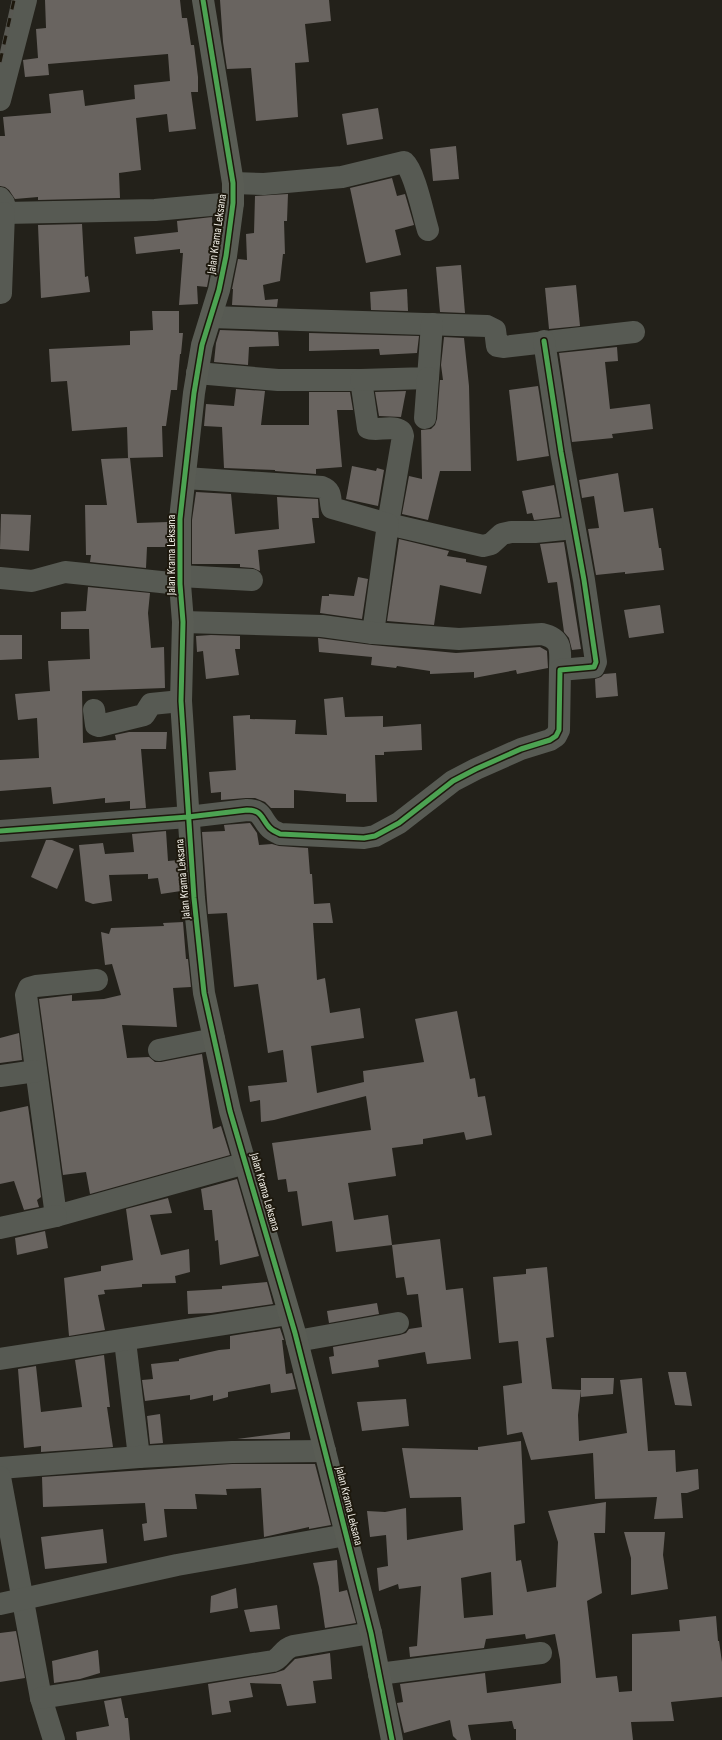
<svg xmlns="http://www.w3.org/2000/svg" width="722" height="1740" font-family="'Sofia Sans Condensed',sans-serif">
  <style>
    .building { fill: #696460; fill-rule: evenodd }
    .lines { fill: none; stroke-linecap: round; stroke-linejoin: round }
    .street { stroke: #575a53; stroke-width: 22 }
    .secondary { stroke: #595c54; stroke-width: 22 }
    .rail-casing { stroke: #585852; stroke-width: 4.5 }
    .rail { stroke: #1d180d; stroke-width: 3; stroke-dasharray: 9; stroke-linecap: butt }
    .cycleway-casing { stroke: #1d180d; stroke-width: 8 }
    .cycleway { stroke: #4ca352; stroke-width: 5 }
    .labels { text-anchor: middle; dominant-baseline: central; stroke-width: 4; stroke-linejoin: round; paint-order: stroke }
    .street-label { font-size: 12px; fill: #edeae2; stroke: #1d180d }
  </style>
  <rect width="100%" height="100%" fill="#23211a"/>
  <g class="building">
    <polygon points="45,0 180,0 182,18 187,18 191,45 194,45 198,77 198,92 191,92 196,129 169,132 167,114 136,118 141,170 119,173 120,198 38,200 38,197 15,199 9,190 5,187 0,186 0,136 5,136 3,117 51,113 49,94 83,90 85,106 135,99 134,85 170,81 168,54 48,64 49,75 25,77 23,60 38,58 36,29 46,28"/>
    <polygon points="220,0 329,0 331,21 305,24 309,62 295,63 298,117 256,121 251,68 227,69 223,42"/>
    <polygon points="378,108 383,139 347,145 342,114"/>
    <polygon points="456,146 459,179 433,181 430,149"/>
    <polygon points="392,178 397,196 405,194 414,225 395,230 401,255 366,263 350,188"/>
    <polygon points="288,194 287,221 284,221 285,254 283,254 280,281 263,285 265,300 278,299 277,307 232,305 233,289 232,289 238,259 247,260 246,234 254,233 255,196"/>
    <polygon points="212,217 214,249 207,287 197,286 198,304 179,305 183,253 180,253 180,249 136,254 134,237 178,232 177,221"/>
    <polygon points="82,224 85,277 88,276 90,292 41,298 38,225"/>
    <polygon points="461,265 465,313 440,312 436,267"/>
    <polygon points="576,285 580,326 549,329 545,288"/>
    <polygon points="407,289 408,311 371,310 370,292"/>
    <polygon points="152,311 179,311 179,333 183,333 181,354 180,354 177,390 171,390 166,426 162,426 163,457 128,458 127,427 72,431 67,381 51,382 49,349 130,345 130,331 153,330"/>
    <polygon points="220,330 278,332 279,346 249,347 248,365 214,362 216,343"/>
    <polygon points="309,333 419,336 417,353 380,355 379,349 309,351"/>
    <polygon points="444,337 464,338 469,386 471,471 440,471 428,520 402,514 409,476 422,479 421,430 431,429 435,425 437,419 440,380 443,380 441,365"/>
    <polygon points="617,347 618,361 605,362 610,409 650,404 653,429 612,434 613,438 572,442 559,353"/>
    <polygon points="538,386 549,456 517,461 509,390"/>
    <polygon points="236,389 265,391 261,425 309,425 309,392 350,392 353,410 337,410 342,467 316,469 316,474 275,471 275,470 224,468 222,427 204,426 206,404 234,406"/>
    <polygon points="406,391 401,417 379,416 375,392"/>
    <polygon points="130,458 137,523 168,522 168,547 147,547 146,568 90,562 91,555 86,555 85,505 107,505 101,459"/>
    <polygon points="352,466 376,471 377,468 384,470 378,506 346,499"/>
    <polygon points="618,473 624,512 653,508 659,548 661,548 664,570 625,574 625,572 596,575 588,529 599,528 594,496 582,498 579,480"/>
    <polygon points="554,485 560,517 534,520 532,513 527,514 522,491"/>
    <polygon points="196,492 231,494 235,534 279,529 277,497 318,499 319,518 312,518 315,543 258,550 260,571 253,568 240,567 240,564 192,564 192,520"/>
    <polygon points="1,514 31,515 29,551 0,549"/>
    <polygon points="399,539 449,551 447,556 466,559 466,562 487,566 481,594 440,585 434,625 387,621"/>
    <polygon points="564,542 581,649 572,650 569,638 564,632 557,582 548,583 540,544"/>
    <polygon points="358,577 368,579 362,619 320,613 322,596 329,596 329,594 354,596"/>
    <polygon points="88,587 150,593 148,613 151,648 164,647 165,688 82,691 83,743 116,740 115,735 129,732 167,732 166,749 141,749 146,808 130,809 130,801 105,803 105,798 53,804 51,787 0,791 0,760 39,758 37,718 18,720 15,694 50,691 48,661 90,659 89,629 61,629 61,612 86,611"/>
    <polygon points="660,605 664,633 629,638 624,610"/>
    <polygon points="0,635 22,635 22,659 0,660"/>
    <polygon points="211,635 240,636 240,649 235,649 239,675 206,679 203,651 197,652 196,636"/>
    <polygon points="318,638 372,645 456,653 540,647 547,651 548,668 517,674 516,670 474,678 474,672 430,674 430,671 397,666 396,668 371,665 372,657 319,652"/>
    <polygon points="616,673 618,696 596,698 595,679 601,677 604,674"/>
    <polygon points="343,697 345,717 383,716 383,727 421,724 422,750 384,752 384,755 375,755 377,802 346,802 346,794 294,790 294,808 271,808 265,802 255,798 246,798 221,800 221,792 211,793 209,772 236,770 233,716 250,715 250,719 296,720 295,734 327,735 324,699"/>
    <polygon points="250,823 257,833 259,845 272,844 279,846 308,848 310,874 312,874 314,904 330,903 333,923 313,923 317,980 325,978 330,1013 360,1008 364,1038 311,1046 317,1093 364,1082 363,1071 424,1062 415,1019 457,1011 470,1079 475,1078 478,1097 485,1096 492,1135 466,1140 464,1132 423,1139 423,1144 392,1148 396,1176 348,1183 354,1220 388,1215 392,1245 336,1252 332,1221 302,1226 297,1191 288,1192 286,1179 278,1180 272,1143 371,1130 366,1096 274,1120 261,1122 260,1100 250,1102 248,1086 287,1082 283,1050 268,1053 258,984 234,987 227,913 208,914 202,832 225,831 224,825"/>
    <polygon points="166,831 168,861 179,860 181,891 161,894 158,878 148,879 148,874 109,875 112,901 93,904 85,901 79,845 103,843 105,854 134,852 132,834"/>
    <polygon points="46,840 52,840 74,849 57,889 31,877"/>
    <polygon points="183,922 186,959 188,959 191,987 173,988 177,1027 122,1025 127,1058 149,1057 155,1062 161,1062 202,1054 213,1129 221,1126 230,1155 90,1194 86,1172 63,1175 39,999 72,995 72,1001 104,999 121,995 112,964 105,965 101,932 109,934 111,928 164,926 163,923"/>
    <polygon points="19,1033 22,1060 0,1063 0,1038"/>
    <polygon points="28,1106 41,1197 37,1200 39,1207 24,1210 14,1181 0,1184 0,1112"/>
    <polygon points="237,1179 259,1256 220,1265 218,1240 215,1241 212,1210 204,1210 201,1189"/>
    <polygon points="168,1198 172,1213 150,1215 161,1255 189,1249 190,1272 175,1276 176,1283 142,1284 142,1287 104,1290 105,1294 98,1295 105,1330 69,1336 64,1278 101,1271 101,1266 133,1260 126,1209"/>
    <polygon points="45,1231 48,1248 17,1255 15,1238"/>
    <polygon points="440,1239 446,1290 463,1288 471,1359 427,1364 425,1352 378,1360 379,1367 332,1374 329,1357 334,1356 333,1347 400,1335 406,1333 409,1329 422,1327 418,1294 407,1295 404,1277 396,1278 392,1245"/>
    <polygon points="547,1267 554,1337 546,1338 552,1389 581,1390 578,1415 579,1441 627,1433 620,1380 642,1378 648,1451 675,1450 676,1472 698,1469 699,1489 687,1493 681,1493 683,1518 654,1519 657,1497 595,1499 593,1453 531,1460 522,1432 507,1435 503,1386 522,1383 518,1341 499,1343 493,1277 526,1274 526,1269"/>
    <polygon points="267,1282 273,1304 211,1313 188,1314 187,1291 222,1289 222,1286"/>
    <polygon points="377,1303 379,1314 329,1323 327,1311"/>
    <polygon points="280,1328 284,1340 282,1340 286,1374 292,1373 296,1389 271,1393 270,1384 228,1392 228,1397 213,1401 213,1395 190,1400 190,1395 145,1401 142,1380 153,1379 151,1364 179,1361 179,1359 219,1350 230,1349 230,1336"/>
    <polygon points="104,1355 110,1407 107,1407 113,1447 41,1452 41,1446 24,1448 18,1369 36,1366 41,1412 82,1407 75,1360"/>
    <polygon points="668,1372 686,1372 692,1406 675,1405"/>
    <polygon points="581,1378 614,1378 613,1394 581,1397"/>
    <polygon points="406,1399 409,1426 362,1431 357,1402"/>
    <polygon points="160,1414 163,1443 150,1444 147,1416"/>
    <polygon points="290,1432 290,1439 237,1439"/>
    <path d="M521,1441L525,1523L514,1525L516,1561L521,1560L527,1592L556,1587L558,1542L548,1511L606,1502L605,1533H594L602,1593L587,1601L596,1678L617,1676L619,1692L632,1691V1634L680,1631L679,1620L716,1616L718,1641H719L722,1662V1697L671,1702L674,1721L631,1722L633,1740H516V1729H514L512,1721L468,1725L471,1740H457L453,1736L450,1720L404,1733L397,1703L403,1702L400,1684L485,1673L487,1693L561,1683L560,1660L555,1634L526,1639L525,1634L486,1639L484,1648L410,1657L409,1647L417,1646L421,1586L399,1589L398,1584L379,1591L377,1568L388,1566L386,1535L370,1537L367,1511L385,1512L406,1508L407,1540L463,1530L461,1497L410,1498L402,1448L478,1450V1447ZM491,1572L493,1615L464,1618L461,1578Z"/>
    <polygon points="232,1464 315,1464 331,1525 309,1529 309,1527 264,1537 261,1488 226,1489 227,1495 195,1494 197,1509 164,1509 167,1537 144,1541 142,1524 147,1523 145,1503 43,1507 42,1477"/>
    <polygon points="103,1529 107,1563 45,1569 41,1537"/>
    <polygon points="624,1532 665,1532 663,1555 668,1589 631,1595 631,1558"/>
    <polygon points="337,1560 339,1592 347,1590 356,1623 325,1628 319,1587 313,1563"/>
    <polygon points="236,1588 238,1608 210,1613 211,1596"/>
    <polygon points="277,1605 280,1629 250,1632 244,1610"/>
    <polygon points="16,1631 25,1678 0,1682 0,1633"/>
    <polygon points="98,1650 100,1673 80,1679 54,1683 52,1661"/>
    <polygon points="330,1653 332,1679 313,1681 316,1703 287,1706 281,1684 250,1683 253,1697 229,1701 231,1712 212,1715 208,1684 275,1673 284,1670 295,1659"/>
    <polygon points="121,1698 125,1718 128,1718 130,1740 77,1740 76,1732 109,1726 104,1701"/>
  </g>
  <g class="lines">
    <g class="street">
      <polyline points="0,100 26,0"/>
      <path d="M233,183L264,184L342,177L404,162C415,172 423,214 428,230"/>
      <polyline points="0,198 4,203 4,213 155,210 233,203"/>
      <polyline points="1,293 4,213"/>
      <polyline points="211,317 487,326 495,330 497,346 503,347 634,332"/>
      <path d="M197,373L278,380H361L368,428C377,432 401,422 403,436L388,524L483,546L491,544L502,534L511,532H535L574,528"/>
      <polyline points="361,380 428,378 432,324"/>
      <polyline points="425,418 428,378"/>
      <path d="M185,478L322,487C333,491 329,499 332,508L388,524L373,633"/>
      <polyline points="180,576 252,580"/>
      <polyline points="0,578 32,581 65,572 180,584"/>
      <path d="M183,622L322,626L373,633L459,639L542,634C564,639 560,652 560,670"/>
      <polyline points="94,710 96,725 99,726 144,715 151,704 181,701"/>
      <path d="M0,831L188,817L247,810C262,810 261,818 269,827C272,831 277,832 280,834L364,838L375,836L399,823L453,781L476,769L521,749L550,740L556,736L559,730L560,670L594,667L596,662L584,580L561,452L544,341"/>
      <polyline points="97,980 36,986 29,988 26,995 56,1216 246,1163"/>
      <polyline points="159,1050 214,1039"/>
      <polyline points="0,1076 36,1071"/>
      <polyline points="0,1228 56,1216"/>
      <polyline points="125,1341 139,1457"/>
      <polyline points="297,1341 398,1323"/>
      <polyline points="0,1359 289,1314"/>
      <polyline points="0,1468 139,1457 232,1452 325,1451"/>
      <polyline points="0,1477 41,1698 54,1740"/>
      <polyline points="0,1604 177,1565 346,1535"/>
      <polyline points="379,1674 541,1653"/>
      <path d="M41,1698L273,1661C282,1658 282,1649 293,1646L371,1633"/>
    </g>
    <polyline class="secondary" points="203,0 233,183 233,203 226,256 219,290 202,345 194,393 180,519 180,584 183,622 181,701 194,898 204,993 230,1111 295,1333 371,1633 392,1740"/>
    <defs>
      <polyline id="rail" points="0,62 14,0"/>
    </defs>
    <use href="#rail" class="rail-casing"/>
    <use href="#rail" class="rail"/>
    <defs>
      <g id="cycleway">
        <polyline points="203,0 233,183 233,203 226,256 219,290 202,345 194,393 180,519 180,584 183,622 181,701 194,898 204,993 230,1111 295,1333 371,1633 392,1740"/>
        <path d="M0,831L188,817L247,810C262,810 261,818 269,827C272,831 277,832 280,834L364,838L375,836L399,823L453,781L476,769L521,749L550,740L556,736L559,730L560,670L594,667L596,662L584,580L561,452L544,341"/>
      </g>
    </defs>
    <use href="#cycleway" class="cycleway-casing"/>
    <use href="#cycleway" class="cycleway"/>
  </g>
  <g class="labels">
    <g class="street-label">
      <text transform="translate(217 234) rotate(-82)">Jalan Krama Leksana</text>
      <text transform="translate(171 555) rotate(-90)">Jalan Krama Leksana</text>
      <text transform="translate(183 879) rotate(-95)">Jalan Krama Leksana</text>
      <text transform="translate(265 1192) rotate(74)">Jalan Krama Leksana</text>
      <text transform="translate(349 1506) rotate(76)">Jalan Krama Leksana</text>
    </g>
  </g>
</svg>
